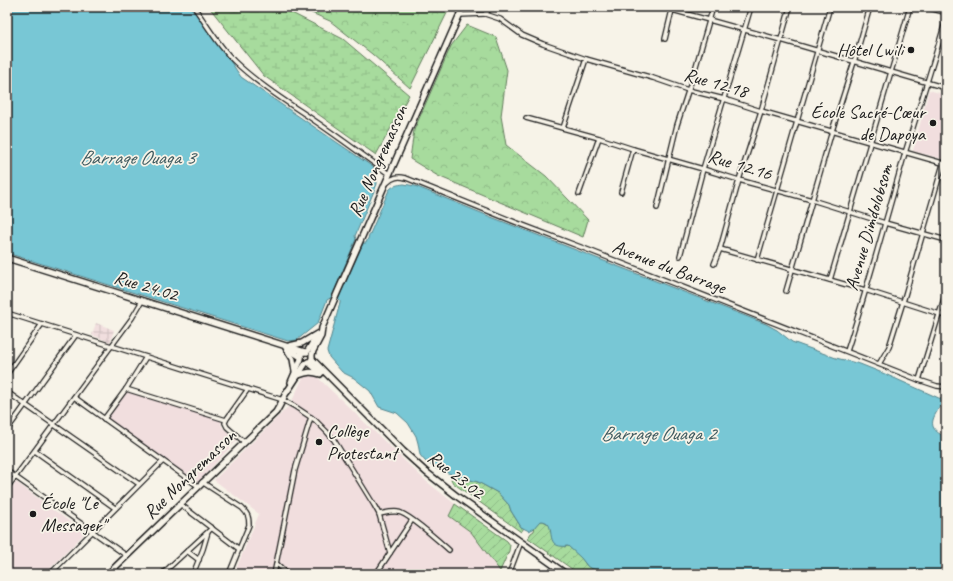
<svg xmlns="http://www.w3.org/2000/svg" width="953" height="581" font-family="Caveat,sans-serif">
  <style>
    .built { fill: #f1dede }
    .industrial { fill: url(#industrial-grid) }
    .forest { fill: url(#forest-crowns); stroke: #627c5c }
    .wetland { fill: url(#wetland-marsh); stroke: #627c5c }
    .garden { fill: url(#garden-furrows); stroke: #627c5c }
    .water { fill: #78c7d5; stroke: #53838b }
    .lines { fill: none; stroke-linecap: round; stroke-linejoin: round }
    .street-casing { stroke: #1c1c1c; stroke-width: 6 }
    .secondary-casing { stroke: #1c1c1c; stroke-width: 8 }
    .street { stroke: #f7f3e8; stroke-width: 3.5 }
    .secondary { stroke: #f7f3e8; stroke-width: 5 }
    .poi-dot { fill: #1c1c1c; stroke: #f7f3e8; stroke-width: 1.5 }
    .labels { text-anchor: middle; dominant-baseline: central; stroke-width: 3.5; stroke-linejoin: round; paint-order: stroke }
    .poi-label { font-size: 19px; fill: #1c1c1c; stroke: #f7f3e8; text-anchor: end }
    .street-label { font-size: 19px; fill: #1c1c1c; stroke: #f7f3e8 }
    .water-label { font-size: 20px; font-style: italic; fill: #3c585d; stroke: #f7f3e8 }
  </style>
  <defs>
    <pattern id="industrial-grid" width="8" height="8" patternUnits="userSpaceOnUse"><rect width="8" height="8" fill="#f1dede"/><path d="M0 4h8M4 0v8" fill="none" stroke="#cebebe"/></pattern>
    <pattern id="forest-crowns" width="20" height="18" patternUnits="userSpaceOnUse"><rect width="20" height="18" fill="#a7db9d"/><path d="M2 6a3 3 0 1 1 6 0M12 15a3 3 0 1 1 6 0" fill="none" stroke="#8fbb87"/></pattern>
    <pattern id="wetland-marsh" width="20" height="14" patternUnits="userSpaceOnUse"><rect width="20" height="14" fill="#a7db9d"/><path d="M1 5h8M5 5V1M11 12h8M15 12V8" fill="none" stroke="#8fbb87"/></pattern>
    <pattern id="garden-furrows" width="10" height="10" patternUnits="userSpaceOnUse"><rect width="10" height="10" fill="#a7db9d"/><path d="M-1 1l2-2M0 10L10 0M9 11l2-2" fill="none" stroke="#8fbb87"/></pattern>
  </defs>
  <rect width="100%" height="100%" fill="#f7f3e8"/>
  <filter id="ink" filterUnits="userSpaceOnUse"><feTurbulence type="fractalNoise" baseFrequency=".025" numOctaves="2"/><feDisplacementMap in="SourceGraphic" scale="8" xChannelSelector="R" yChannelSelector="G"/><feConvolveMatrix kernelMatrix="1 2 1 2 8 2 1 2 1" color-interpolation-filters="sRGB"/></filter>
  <g filter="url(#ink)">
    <g class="built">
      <polygon points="929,90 946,95 946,160 913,151"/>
      <polygon points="314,374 426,481 455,504 449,516 471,532 500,571 499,574 234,574 259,514 214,480 290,405 303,378"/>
      <polygon points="124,391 221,421 222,427 237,440 198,482 105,417"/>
      <polygon points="16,482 85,533 45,574 7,574 7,494"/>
    </g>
    <polygon class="industrial" points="96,323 114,330 110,342 92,335"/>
    <g class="forest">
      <polygon points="298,7 450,7 410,88 372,54 330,21"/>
      <polygon points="467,25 496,37 507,70 501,116 506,145 546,176 588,220 583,237 438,176 410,159 414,130 451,46"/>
    </g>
    <polygon class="wetland" points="209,7 280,7 343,39 409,95 376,155 264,76"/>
    <g class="garden">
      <polygon points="454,475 459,477 478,482 498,493 509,505 511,511 521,527 524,528 521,532 453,483 451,479"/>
      <polygon points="455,504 507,541 510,545 509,551 500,571 471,532 449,516"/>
      <path d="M540,521H543L549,524L564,547L568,546C574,551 583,558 586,565C592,567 604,569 608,574H579L528,538L531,533L534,531L535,526Z"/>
    </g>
    <g class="water">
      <polygon points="7,7 194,7 241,77 376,169 377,184 355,236 356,239 332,297 327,300 318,323 297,340 288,341 7,253"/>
      <path d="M404,184L415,186L491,217L766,324L777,330L792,342L836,358L860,364L885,374L941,399L943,403C941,407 938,409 936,413C928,427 935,431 946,438V574H608L607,572L604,570H596L588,567L581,558L568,546C540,550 560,520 540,521L533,529L529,531L521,527L511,511L509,505L498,493L478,482L459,477L437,469L425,461L420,455L418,443L416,436L408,423L397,413L379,407L370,391L354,378L342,372L329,357L327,351L340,303V301L338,299L363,243H366L389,190C394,185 397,185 404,184Z"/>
    </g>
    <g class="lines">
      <defs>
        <g id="street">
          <path d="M194,7C207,25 218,45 234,61C258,84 287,102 315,121C340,138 364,156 389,174"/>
          <polyline points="663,7 672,10 709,20 781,40 946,88"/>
          <polyline points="926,7 946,13"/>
          <polyline points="485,14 500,19 522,35 543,44 586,59 653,78 688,90 724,99 761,111 946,164"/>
          <polyline points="459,15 485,14 491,7"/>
          <polyline points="665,39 672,10"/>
          <polyline points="526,118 599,138 633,149 703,169 739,180 812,200 885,223 946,240"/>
          <polyline points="563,128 586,59"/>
          <path d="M387,183C393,177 398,176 406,178L515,222L591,251L919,380L937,386L946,387"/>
          <polyline points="621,192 633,149"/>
          <polyline points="579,194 599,138"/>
          <polyline points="657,208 677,125 694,73 713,7"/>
          <polyline points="720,249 865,290 946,316"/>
          <polyline points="680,256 703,169 751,7"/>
          <polyline points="757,260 830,7"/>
          <polyline points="714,264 720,249 739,180 761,111 790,7"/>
          <polyline points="830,280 910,7"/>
          <polyline points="786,291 832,131 854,62 870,7"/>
          <polyline points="7,313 283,400 294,406 315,420 327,432 334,440 374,505 379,514 390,553"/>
          <path d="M847,351C868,286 886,219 905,153C919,108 933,64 946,19"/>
          <polyline points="879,364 889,347 903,302 943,164"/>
          <polyline points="7,374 42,324"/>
          <polyline points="919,380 946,292"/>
          <polyline points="126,389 226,420"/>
          <polyline points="7,392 139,484"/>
          <polyline points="74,397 198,486"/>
          <polyline points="104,419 126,389 146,357"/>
          <polyline points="7,430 76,335"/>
          <polyline points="244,442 227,427 225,423 226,420 248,389"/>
          <polyline points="35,451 115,508"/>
          <polyline points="7,471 127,556"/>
          <path d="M202,482L242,508C248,514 249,517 249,525L229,574"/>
          <polyline points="7,488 132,318 142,301"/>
          <polyline points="180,504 239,549"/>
          <path d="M379,514C385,513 392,511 398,512C408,513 440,542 449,550"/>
          <polyline points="187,551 199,560"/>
          <polyline points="277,564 288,574"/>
          <polyline points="50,574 163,461"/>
          <polyline points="162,574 212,528"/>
          <polyline points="193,574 203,549 208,532"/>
          <polyline points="274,574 295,470 311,417"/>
          <polyline points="376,574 412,520"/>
          <polyline points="509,574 521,542"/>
        </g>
        <g id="secondary">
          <polyline points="7,258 305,352"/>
          <polyline points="289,346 302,343 317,334"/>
          <polyline points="286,348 293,359 295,371"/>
          <polyline points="288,349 301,357"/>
          <polyline points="307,352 316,337"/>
          <polyline points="312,359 403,451 426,472 458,497 566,574"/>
          <polyline points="308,362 321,373"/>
          <path d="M299,375C307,372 312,371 320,374"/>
          <polyline points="291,382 301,359 301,354 303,352 307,352"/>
          <polyline points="287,392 306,363 310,362 312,359 312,355 313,351 321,336 322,328 335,298 463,7"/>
          <polyline points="108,574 276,412 280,405 287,391"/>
        </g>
      </defs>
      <use href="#street" class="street-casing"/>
      <use href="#secondary" class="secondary-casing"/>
      <use href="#street" class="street"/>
      <use href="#secondary" class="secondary"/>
    </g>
  </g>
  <g class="poi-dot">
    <circle cx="911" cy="50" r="4"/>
    <circle cx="933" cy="123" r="4"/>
    <circle cx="319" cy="442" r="4"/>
    <circle cx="33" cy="514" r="4"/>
  </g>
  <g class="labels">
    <g class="poi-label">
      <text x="903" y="50">Hôtel Lwili</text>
      <text x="925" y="112">École Sacré-Cœur<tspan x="925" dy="22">de Dapoya</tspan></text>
      <text x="327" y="431" text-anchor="start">Collège<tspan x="327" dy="22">Protestant</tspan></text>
      <text x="41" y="503" text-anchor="start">École "Le<tspan x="41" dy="22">Messager"</tspan></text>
    </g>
    <g class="street-label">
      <text transform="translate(716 83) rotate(16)">Rue 12.18</text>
      <text transform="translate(378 161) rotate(-66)">Rue Nongremasson</text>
      <text transform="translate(740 165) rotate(17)">Rue 12.16</text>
      <text transform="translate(869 227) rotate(-74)">Avenue Dimdolobsom</text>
      <text transform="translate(669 267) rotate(21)">Avenue du Barrage</text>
      <text transform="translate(146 286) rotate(17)">Rue 24.02</text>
      <text transform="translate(190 474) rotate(-44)">Rue Nongremasson</text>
      <text transform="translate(456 475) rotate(38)">Rue 23.02</text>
    </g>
    <g class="water-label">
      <text x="137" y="157">Barrage Ouaga 3</text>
      <text x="658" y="433">Barrage Ouaga 2</text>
    </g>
  </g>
  <rect width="953" height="581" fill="none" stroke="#f7f3e8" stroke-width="24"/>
  <rect x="12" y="12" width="929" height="557" fill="none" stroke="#1c1c1c" stroke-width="1.5" filter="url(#ink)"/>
</svg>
